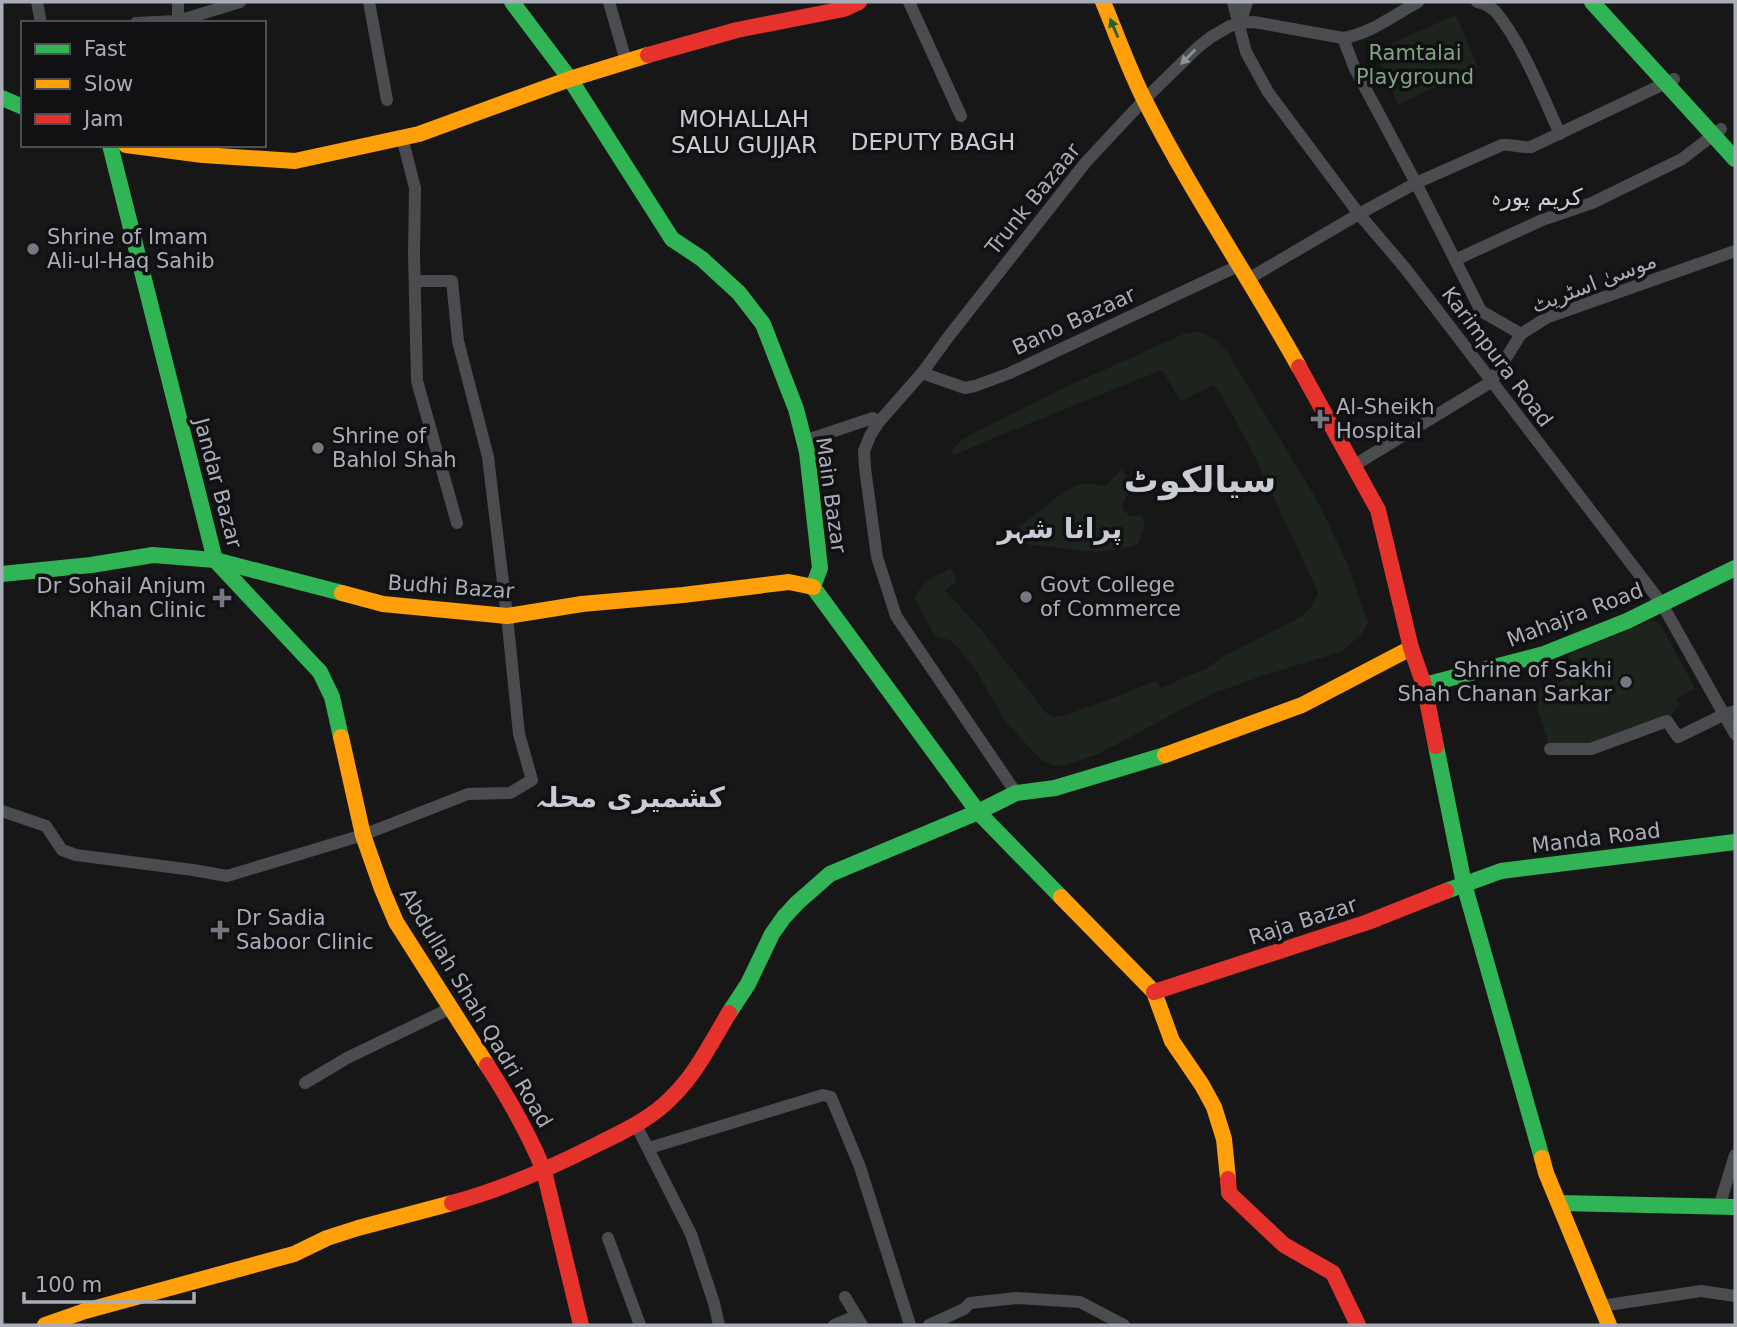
<svg xmlns="http://www.w3.org/2000/svg" width="1737" height="1327" font-family="'DejaVu Sans','Noto Naskh Arabic',sans-serif">
  <style>
    .green { fill: #1d241e }
    .lines { fill: none; stroke-linecap: round; stroke-linejoin: round }
    .street { stroke: #4b4c50; stroke-width: 12 }
    .fast { stroke: #30b455; stroke-width: 16 }
    .slow { stroke: #ff9f0a; stroke-width: 16 }
    .jam { stroke: #e5322d; stroke-width: 16 }
    .oneway { fill: #206234 }
    .oneway2 { fill: #8c9099 }
    .poi-dot { fill: #757880; stroke: #111113; stroke-width: 2.5 }
    .labels { text-anchor: middle; dominant-baseline: central; stroke-width: 7; stroke-linejoin: round; paint-order: stroke }
    .park-label { font-size: 21px; fill: #7fa381; stroke: #111113 }
    .street-label { font-size: 21px; fill: #a8adb8; stroke: #111113 }
    .poi-label { font-size: 21px; fill: #a8adb8; stroke: #111113; text-anchor: start }
    .neighbourhood-label { font-size: 23px; fill: #c9ccd4; stroke: #111113 }
    .district-label { font-size: 28px; font-weight: bold; fill: #c9ccd4; stroke: #111113 }
    .town-label { font-size: 35px; font-weight: bold; fill: #c9ccd4; stroke: #111113 }
  </style>
  <rect width="100%" height="100%" fill="#171717"/>
  <g class="green">
    <polygon points="1456,15 1478,68 1398,104 1375,51"/>
    <path d="M1200,332L1213,338L1228,353L1318,502L1348,565L1368,623L1361,635L1340,652L1265,675L1209,695L1098,754L1066,765L1054,766L1040,759L1006,722L975,669L952,641L935,636L915,599C919,584 936,575 950,568L955,574L956,582L945,590L983,632L1046,713L1055,717L1067,715L1157,681L1161,688L1209,667L1222,657L1300,617C1309,610 1315,604 1318,592L1251,449L1223,398L1213,385L1181,401L1162,370L986,441L955,455L950,452L961,440L1057,391L1186,333Z"/>
    <polygon points="1122,468 1131,489 1122,505 1122,509 1130,516 1142,515 1145,525 1138,544 1122,549 1095,552 1024,544 1018,531 1019,527 1065,491 1082,483 1106,486"/>
    <polygon points="1653,620 1660,624 1695,688 1677,699 1680,704 1667,721 1591,749 1550,749 1533,692 1578,675 1568,655"/>
  </g>
  <g class="lines">
    <g class="street">
      <polyline points="37,2 41,23"/>
      <polyline points="178,2 178,23"/>
      <polyline points="369,2 387,100"/>
      <polyline points="609,2 626,61"/>
      <polyline points="909,2 961,116"/>
      <polyline points="1233,2 1246,52 1268,92 1359,214 1405,268 1662,604 1735,734"/>
      <path d="M1477,2C1484,3 1491,7 1496,12C1523,45 1542,95 1560,134"/>
      <polyline points="136,23 178,21 240,2"/>
      <polyline points="1240,23 1247,2"/>
      <polyline points="1343,38 1355,69 1416,183 1481,311 1521,334"/>
      <polyline points="402,137 415,188 414,254 417,381 457,523"/>
      <polyline points="1455,260 1542,220 1592,203 1682,159 1721,129"/>
      <path d="M1248,279L1359,214L1416,183L1502,145C1512,144 1521,148 1531,147L1674,79"/>
      <polyline points="922,373 965,388 975,386 1010,373 1240,265"/>
      <polyline points="804,441 873,418 878,423"/>
      <polyline points="1353,466 1491,382 1521,334 1548,317 1735,251"/>
      <polyline points="1550,749 1591,749 1667,721 1678,737 1725,714 1735,711"/>
      <path d="M1016,793L896,616L877,557L865,468L864,451L870,436L878,423L922,373L949,336L1086,162L1144,100L1197,48L1211,37L1230,26L1240,23L1254,22L1343,38C1370,34 1394,15 1418,2"/>
      <polyline points="2,811 46,826 62,850 76,855 193,870 227,876 363,835 468,794 510,793 532,780 519,734 507,616 488,457 458,341 452,281 415,281"/>
      <polyline points="305,1083 347,1058 451,1008"/>
      <polyline points="636,1125 691,1234 714,1303 719,1325"/>
      <polyline points="649,1148 823,1095 831,1097 860,1167 910,1325"/>
      <polyline points="1719,1207 1735,1155"/>
      <polyline points="608,1238 640,1325"/>
      <polyline points="845,1297 862,1325"/>
      <polyline points="1601,1306 1701,1291 1735,1296"/>
      <polyline points="834,1325 856,1316"/>
      <polyline points="929,1325 964,1309 970,1303 1017,1298 1080,1302 1124,1325"/>
    </g>
    <g class="fast">
      <polyline points="512,2 570,79 672,239 702,259 739,293 763,324 796,409 807,452 820,568 813,587"/>
      <polyline points="1592,2 1735,159"/>
      <polyline points="2,98 23,107"/>
      <polyline points="110,145 215,560 320,672 332,697 341,737"/>
      <polyline points="2,574 91,565 153,555 215,560 342,593"/>
      <polyline points="813,587 978,812 1061,897"/>
      <polyline points="1424,685 1544,654 1627,621 1735,568"/>
      <polyline points="1436,746 1464,884 1542,1158"/>
      <polyline points="1446,891 1501,871 1735,842"/>
      <polyline points="729,1013 748,984 772,934 784,917 797,903 830,874 978,812 1016,793 1055,788 1165,755"/>
      <polyline points="1559,1203 1735,1207"/>
    </g>
    <g class="slow">
      <path d="M1103,2C1117,35 1129,70 1145,101C1191,192 1249,277 1299,367"/>
      <polyline points="126,145 203,155 295,161 419,134 570,79 648,55"/>
      <polyline points="342,593 383,604 507,616 582,604 683,595 789,582 813,587"/>
      <polyline points="341,737 363,835 382,889 396,922 487,1065"/>
      <polyline points="1165,755 1302,705 1411,648"/>
      <polyline points="1061,897 1154,992 1172,1041 1202,1085 1214,1107 1224,1139 1228,1179"/>
      <polyline points="1542,1158 1546,1173 1609,1325"/>
      <polyline points="45,1325 85,1311 294,1254 327,1238 358,1228 452,1203"/>
    </g>
    <g class="jam">
      <polyline points="648,55 737,30 844,9 859,2"/>
      <polyline points="1299,367 1378,510 1411,648 1424,685 1436,746"/>
      <polyline points="1154,992 1368,922 1446,891"/>
      <path d="M487,1065C509,1099 529,1134 544,1171L581,1325"/>
      <polyline points="1228,1179 1229,1193 1284,1245 1333,1273 1358,1325"/>
      <path d="M452,1203C504,1189 553,1167 600,1143C626,1130 652,1118 672,1097C696,1074 712,1041 729,1013"/>
    </g>
  </g>
  <defs><path id="oneway-solid" d="M-6-.8H1V-3.2L6.5 0L1 3.2V.8H-6Z" transform="scale(1.75)"/></defs>
  <use class="oneway" href="#oneway-solid" transform="translate(1114 28) rotate(-113)"/>
  <use class="oneway2" href="#oneway-solid" transform="translate(1188 57) rotate(135)"/>
  <g class="poi-dot">
    <circle cx="33" cy="249" r="7"/>
    <path d="M1316.5 408.5h7v7h7v7h-7v7h-7v-7h-7v-7h7z"/>
    <circle cx="318" cy="448" r="7"/>
    <circle cx="1026" cy="597" r="7"/>
    <path d="M218.5 587.5h7v7h7v7h-7v7h-7v-7h-7v-7h7z"/>
    <circle cx="1626" cy="682" r="7"/>
    <path d="M216.5 919.5h7v7h7v7h-7v7h-7v-7h-7v-7h7z"/>
  </g>
  <g class="labels">
    <g class="park-label">
      <text x="1415" y="53">Ramtalai<tspan x="1415" dy="24">Playground</tspan></text>
    </g>
    <g class="street-label">
      <text transform="translate(1033 199) rotate(-51)">Trunk Bazaar</text>
      <text transform="translate(1594 283) rotate(-21)">موسیٰ اسٹریٹ</text>
      <text transform="translate(1074 321) rotate(-25)">Bano Bazaar</text>
      <text transform="translate(1497 357) rotate(53)">Karimpura Road</text>
      <text transform="translate(218 483) rotate(75)">Jandar Bazar</text>
      <text transform="translate(831 495) rotate(82)">Main Bazar</text>
      <text transform="translate(451 587) rotate(4)">Budhi Bazar</text>
      <text transform="translate(1575 615) rotate(-21)">Mahajra Road</text>
      <text transform="translate(1596 838) rotate(-7)">Manda Road</text>
      <text transform="translate(1303 921) rotate(-18)">Raja Bazar</text>
      <text transform="translate(476 1008) rotate(59)">Abdullah Shah Qadri Road</text>
    </g>
    <g class="poi-label">
      <text x="47" y="237">Shrine of Imam<tspan x="47" dy="24">Ali-ul-Haq Sahib</tspan></text>
      <text x="1336" y="407">Al-Sheikh<tspan x="1336" dy="24">Hospital</tspan></text>
      <text x="332" y="436">Shrine of<tspan x="332" dy="24">Bahlol Shah</tspan></text>
      <text x="1040" y="585">Govt College<tspan x="1040" dy="24">of Commerce</tspan></text>
      <text x="206" y="586" text-anchor="end">Dr Sohail Anjum<tspan x="206" dy="24">Khan Clinic</tspan></text>
      <text x="1612" y="670" text-anchor="end">Shrine of Sakhi<tspan x="1612" dy="24">Shah Chanan Sarkar</tspan></text>
      <text x="236" y="918">Dr Sadia<tspan x="236" dy="24">Saboor Clinic</tspan></text>
    </g>
    <g class="neighbourhood-label">
      <text x="744" y="119">MOHALLAH<tspan x="744" dy="26">SALU GUJJAR</tspan></text>
      <text x="933" y="142">DEPUTY BAGH</text>
      <text x="1537" y="197">کریم پورہ</text>
    </g>
    <g class="district-label">
      <text x="1060" y="528">پرانا شہر</text>
      <text x="630" y="797">کشمیری محلہ</text>
    </g>
    <g class="town-label">
      <text x="1200" y="480">سیالکوٹ</text>
    </g>
  </g>
  <rect width="1737" height="1327" fill="none" stroke="#a8adb8" stroke-width="7"/>
  <rect x="21" y="21" width="245" height="126" fill="#111113" stroke="#4d4f55" stroke-width="2"/>
  <rect x="35" y="44" width="35" height="10" fill="#30b455" stroke="#4d4f55" stroke-width="2"/>
  <text x="84" y="56" font-size="21" fill="#a8adb8">Fast</text>
  <rect x="35" y="79" width="35" height="10" fill="#ff9f0a" stroke="#4d4f55" stroke-width="2"/>
  <text x="84" y="91" font-size="21" fill="#a8adb8">Slow</text>
  <rect x="35" y="114" width="35" height="10" fill="#e5322d" stroke="#4d4f55" stroke-width="2"/>
  <text x="84" y="126" font-size="21" fill="#a8adb8">Jam</text>
  <path d="M24 1292v10h170v-10" fill="none" stroke="#a8adb8" stroke-width="3.5"/>
  <text x="35" y="1292" font-size="21" fill="#a8adb8" stroke="#111113" stroke-width="5" paint-order="stroke">100 m</text>
</svg>
